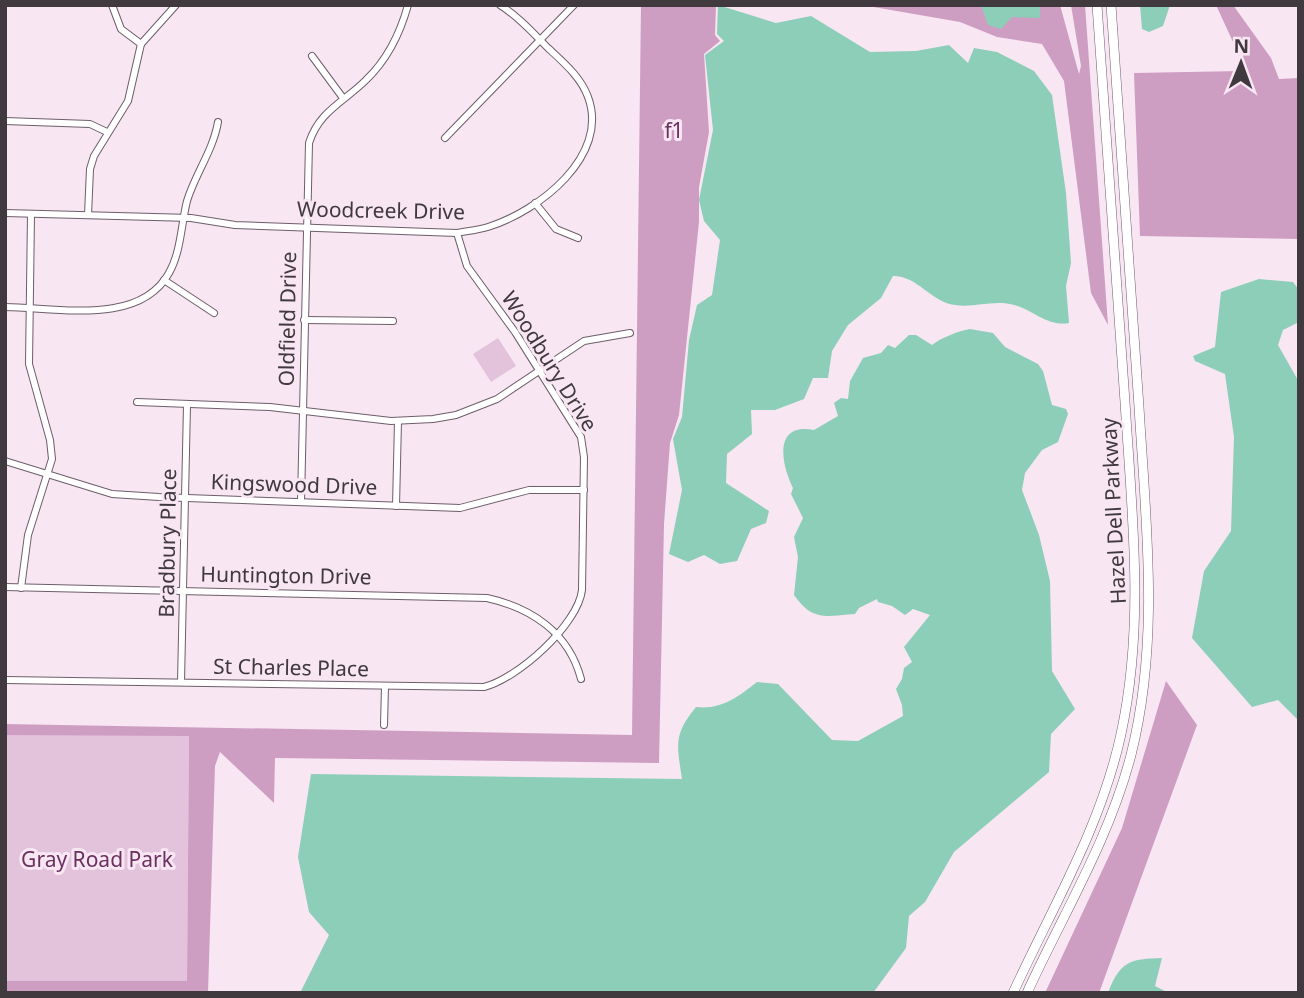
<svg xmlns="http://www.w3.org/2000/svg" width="1304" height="998" font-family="'Noto Sans',sans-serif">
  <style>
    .green { fill: #e3c2db }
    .forest { fill: #ce9ec2 }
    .water { fill: #8cceb8 }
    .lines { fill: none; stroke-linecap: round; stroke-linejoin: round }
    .minor-casing { stroke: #6d5e69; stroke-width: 8 }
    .secondary-casing { stroke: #6d5e69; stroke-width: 10 }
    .minor { stroke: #fff; stroke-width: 6 }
    .secondary { stroke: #fff; stroke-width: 9 }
    .labels { text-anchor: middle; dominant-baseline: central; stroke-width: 6; stroke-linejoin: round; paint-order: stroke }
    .park-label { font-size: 21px; fill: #6a305f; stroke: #f8e6f3 }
    .street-label { font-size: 21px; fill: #40393e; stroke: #f8e6f3 }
  </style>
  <rect width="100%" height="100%" fill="#f8e6f3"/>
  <g class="green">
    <polygon points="498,338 516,366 491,382 473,354"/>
    <polygon points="5,735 189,735 187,981 5,981"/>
  </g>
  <g class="forest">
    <polygon points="641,5 716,5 715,35 720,41 704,54 709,132 699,187 699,222 679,415 670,443 664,524 659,763 275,758 274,803 220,752 215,766 208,993 5,993 5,981 187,981 189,736 5,735 5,724 632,735"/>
    <polygon points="862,5 1060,5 1079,74 1081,66 1071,5 1085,5 1108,325 1091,293 1064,81 1042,44 997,37 960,22"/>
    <polygon points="1216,5 1233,5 1271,58 1279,79 1299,78 1299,239 1140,236 1134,73 1240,71 1239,55"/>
    <polygon points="1166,681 1197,725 1099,993 1045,993 1122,828"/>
  </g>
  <g class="water">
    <path d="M718,5L776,23L811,16L870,52L916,51L949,45L968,63L974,48L997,52L1034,71L1052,95L1066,193L1071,263L1066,286L1069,323C1047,327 1034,310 1014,305C994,299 975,308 955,305C931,302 918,276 893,276L881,298L848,325L832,351L828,378H813L804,399L775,410H751L752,434L727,454L726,483L769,511L766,523L751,529L737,561L720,564L704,555L688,562L669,554L682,490L673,439L682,417L689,340L697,305L712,295L720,240L704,221L699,200L713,130L705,55L724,41L717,34Z"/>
    <polygon points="981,5 1040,5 1040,18 1012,17 1001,29 988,25"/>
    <polygon points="1140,5 1170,5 1163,26 1149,32 1142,29"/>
    <polygon points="1259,279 1293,282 1299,290 1299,322 1283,330 1278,345 1299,382 1299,721 1278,700 1252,707 1192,638 1204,571 1231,531 1234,437 1225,374 1195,361 1193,356 1215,347 1221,292"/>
    <path d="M970,329L993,333L1005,347L1038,364L1043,371L1052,405L1066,409L1068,414L1058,442L1042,450L1025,473L1022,490L1039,535L1050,581L1052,671L1075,709L1051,734L1049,772L954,852L925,902L909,916L906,948L873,993H300L329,935L309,912L298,857L311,774L682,779C677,745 673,735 696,707C721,710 738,697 757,682L778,684L832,740L858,741L903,716L902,705L896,689L902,679L904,668L912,662L904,647L930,615L913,609L905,615L892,606L878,602L877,599L859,608L855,614C826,616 813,622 794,595L798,557L794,537L803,518L791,494L793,488C781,464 773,422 814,430L838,416L834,403L841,398L848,399L850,381L863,358L881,353L888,345L895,348L909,335H916L932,345C940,338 959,331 970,329Z"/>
    <path d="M1162,958L1155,986L1169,993H1108C1120,961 1130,959 1162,958Z"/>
  </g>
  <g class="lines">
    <defs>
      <g id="minor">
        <polyline points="112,5 121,29 141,44"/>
        <polyline points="312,56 343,98"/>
        <polyline points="5,121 90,124 107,132"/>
        <polyline points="445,138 574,5"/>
        <polyline points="535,203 556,229 578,238"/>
        <path d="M5,213L191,218L235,225L457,233C467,231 478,230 488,227C539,211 610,156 588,97C581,77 563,62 548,48C533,33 518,16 500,5"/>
        <polyline points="88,215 90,169 94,156 128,101 141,44 176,5"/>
        <polyline points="164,280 214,313"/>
        <path d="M5,307C55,307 139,327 169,273C181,252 181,225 187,201C195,174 213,151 218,122"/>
        <polyline points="304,320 393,321"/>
        <polyline points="137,402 270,407 391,421 433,419 456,415 497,399 584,341 630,333"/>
        <polyline points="5,461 112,494 159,497 460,508 529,490 584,490"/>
        <path d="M301,502L309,143C319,111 344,102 366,80C388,59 400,34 408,5"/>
        <polyline points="396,506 398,421"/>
        <path d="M5,587L487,598C532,608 569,633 581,679"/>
        <polyline points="21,588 28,535 52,459 50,440 29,364 31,214"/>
        <path d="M5,680L484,687C517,679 578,625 582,590L584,457L581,437L515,332L467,266L457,233"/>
        <polyline points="181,682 187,405"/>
        <polyline points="384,725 385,686"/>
      </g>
      <g id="secondary">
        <path d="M1013,993C1052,908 1101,827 1121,734C1145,624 1132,514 1125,402C1116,270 1106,137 1097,5"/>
        <path d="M1027,993C1063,914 1109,840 1131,755C1160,640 1146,524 1139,407C1130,273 1120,139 1111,5"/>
      </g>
    </defs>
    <use href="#minor" class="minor-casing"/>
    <use href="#secondary" class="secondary-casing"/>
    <use href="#minor" class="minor"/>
    <use href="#secondary" class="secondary"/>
  </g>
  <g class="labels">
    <g class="park-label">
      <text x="674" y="130">f1</text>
      <text x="97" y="859">Gray Road Park</text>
    </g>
    <g class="street-label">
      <text transform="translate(381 210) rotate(1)">Woodcreek Drive</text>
      <text transform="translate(287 319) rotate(-89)">Oldfield Drive</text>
      <text transform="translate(550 361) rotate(58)">Woodbury Drive</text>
      <text transform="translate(294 484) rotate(2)">Kingswood Drive</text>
      <text transform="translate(1113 511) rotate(-93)">Hazel Dell Parkway</text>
      <text transform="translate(167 543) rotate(-89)">Bradbury Place</text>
      <text transform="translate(286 575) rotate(1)">Huntington Drive</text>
      <text transform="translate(291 667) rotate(1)">St Charles Place</text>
    </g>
  </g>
  <rect width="1304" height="998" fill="none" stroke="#40393e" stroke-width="14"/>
  <g transform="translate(1241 63) rotate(1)" stroke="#f8e6f3" stroke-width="5" paint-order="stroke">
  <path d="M0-5L12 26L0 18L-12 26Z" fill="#40393e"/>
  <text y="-10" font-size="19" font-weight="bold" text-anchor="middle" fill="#40393e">N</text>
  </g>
</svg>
